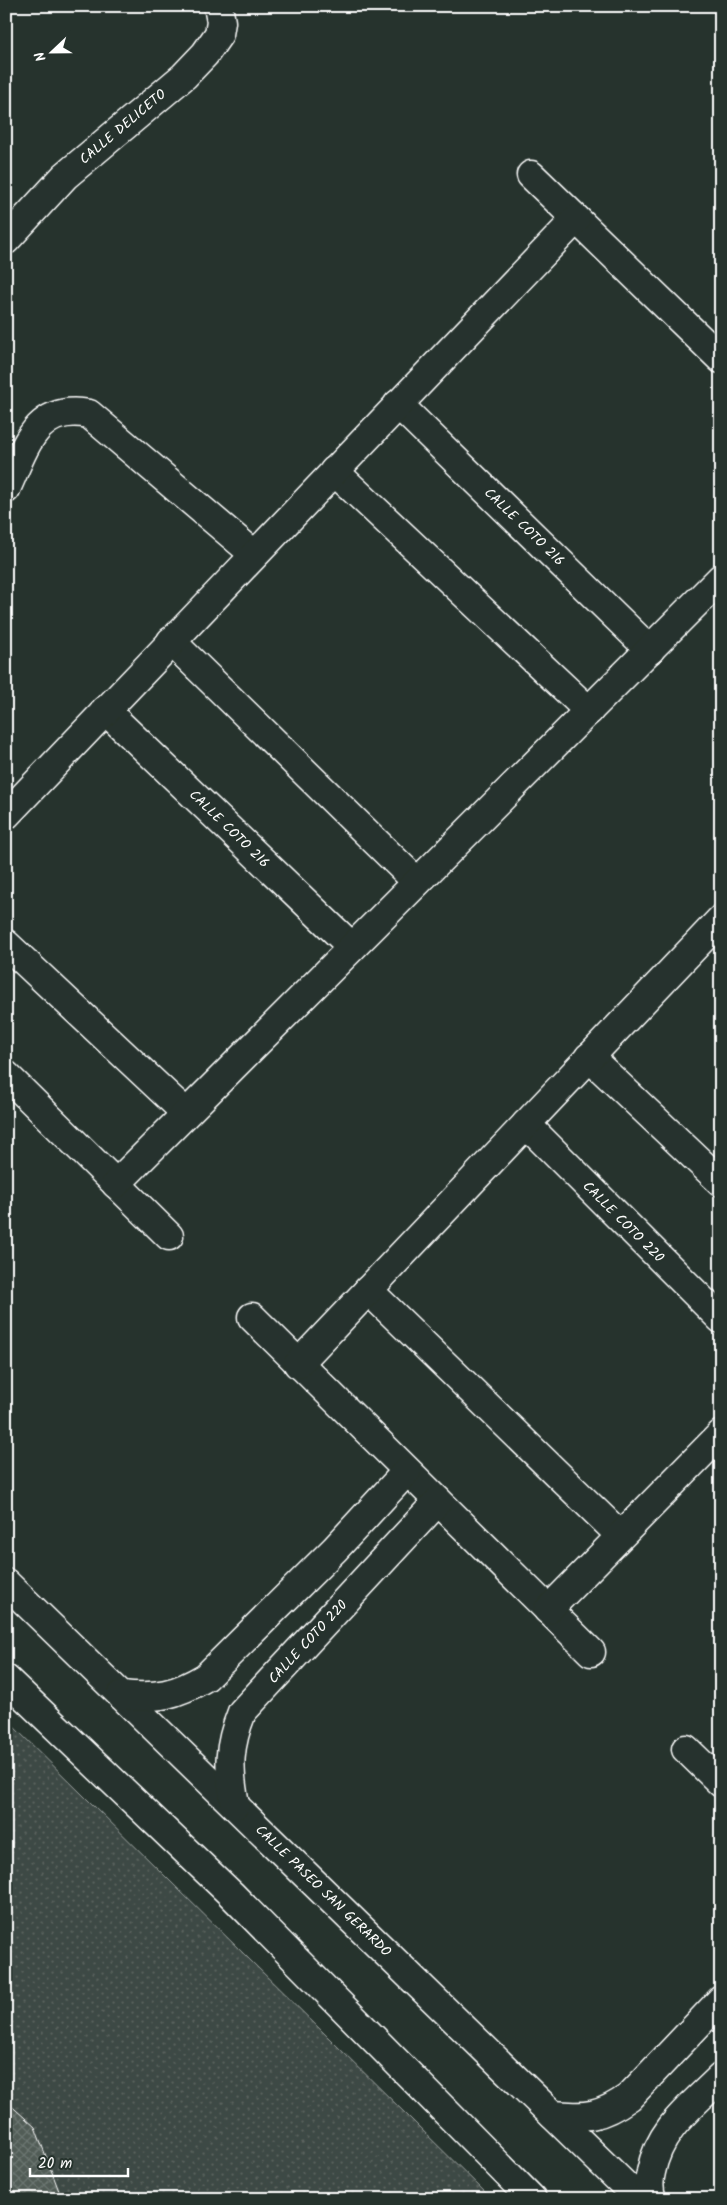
<svg xmlns="http://www.w3.org/2000/svg" width="727" height="2205" font-family="Kalam,sans-serif">
  <style>
    .grass { fill: url(#grass-dots); stroke: #9ea4a2 }
    .building { fill: url(#building-cross-hatch); stroke: #fff }
    .lines { fill: none; stroke-linecap: round; stroke-linejoin: round }
    .minor-casing { stroke: #fff; stroke-width: 31 }
    .minor { stroke: #26332d; stroke-width: 28 }
    .labels { text-anchor: middle; dominant-baseline: central; stroke-width: 4; stroke-linejoin: round; paint-order: stroke }
    .street-label { font-size: 14px; fill: #fff; stroke: #26332d }
  </style>
  <defs>
    <pattern id="grass-dots" width="8" height="8" patternUnits="userSpaceOnUse" patternTransform="scale(1.25)"><rect width="8" height="8" fill="#3e4944"/><path d="M2 2h.1M6 6h.1" fill="none" stroke="#5b6460" stroke-width="1.8" stroke-linecap="round"/></pattern>
    <pattern id="building-cross-hatch" width="8" height="8" patternUnits="userSpaceOnUse" patternTransform="scale(1.25)"><rect width="8" height="8" fill="#515c57"/><path d="M0 0l8 8M0 8l8-8" fill="none" stroke="#6b7470"/></pattern>
  </defs>
  <rect width="100%" height="100%" fill="#26332d"/>
  <filter id="ink" filterUnits="userSpaceOnUse"><feTurbulence type="fractalNoise" baseFrequency=".02" numOctaves="2"/><feDisplacementMap in="SourceGraphic" scale="10" xChannelSelector="R" yChannelSelector="G"/><feConvolveMatrix kernelMatrix="1 2 1 2 8 2 1 2 1" color-interpolation-filters="sRGB"/></filter>
  <g filter="url(#ink)">
    <polygon class="grass" points="6,1719 492,2199 6,2199"/>
    <polygon class="building" points="6,2101 35,2127 62,2199 6,2199"/>
    <g class="lines">
      <defs>
        <g id="minor">
          <polyline points="531,175 721,359"/>
          <polyline points="6,240 65,176 184,76 205,54 219,34 221,22 218,6"/>
          <polyline points="398,404 650,650"/>
          <polyline points="334,471 589,711"/>
          <path d="M6,489C24,450 35,403 89,414L254,554"/>
          <polyline points="171,641 417,882"/>
          <polyline points="105,710 352,947"/>
          <polyline points="6,815 576,219"/>
          <polyline points="6,944 186,1113"/>
          <polyline points="589,1057 721,1182"/>
          <polyline points="6,1075 169,1236"/>
          <polyline points="526,1124 721,1319"/>
          <polyline points="116,1184 721,578"/>
          <polyline points="368,1290 620,1535"/>
          <polyline points="252,1317 591,1652"/>
          <polyline points="298,1364 721,919"/>
          <polyline points="6,1583 639,2199"/>
          <polyline points="548,1610 721,1434"/>
          <polyline points="6,1679 231,1894 532,2199"/>
          <path d="M121,1695C156,1699 176,1695 206,1677L335,1549L407,1471"/>
          <polyline points="686,1749 721,1783"/>
          <path d="M235,1805C228,1768 228,1747 242,1712L438,1501"/>
          <path d="M553,2115C586,2118 601,2117 629,2097L721,2000"/>
          <path d="M652,2199C649,2191 649,2180 651,2172C659,2129 691,2107 721,2077"/>
        </g>
      </defs>
      <use href="#minor" class="minor-casing"/>
      <use href="#minor" class="minor"/>
    </g>
  </g>
  <g class="labels">
    <g class="street-label">
      <text transform="translate(123 127) rotate(-40)">CALLE DELICETO</text>
      <text transform="translate(524 527) rotate(44)">CALLE COTO 216</text>
      <text transform="translate(229 829) rotate(44)">CALLE COTO 216</text>
      <text transform="translate(623 1222) rotate(45)">CALLE COTO 220</text>
      <text transform="translate(308 1642) rotate(-47)">CALLE COTO 220</text>
      <text transform="translate(323 1891) rotate(44)">CALLE PASEO SAN GERARDO</text>
    </g>
  </g>
  <rect width="727" height="2205" fill="none" stroke="#26332d" stroke-width="25"/>
  <rect x="12" y="12" width="702" height="2180" fill="none" stroke="#fff" stroke-width="2" filter="url(#ink)"/>
  <g transform="translate(52 52) rotate(248)" stroke="#26332d" stroke-width="4" paint-order="stroke">
  <path d="M0-4L9 19L0 12L-9 19Z" fill="#ffffff"/>
  <text y="-8" font-size="14" font-weight="bold" text-anchor="middle" fill="#ffffff">N</text>
  </g>
  <path d="M30 2168v8h98v-8" fill="none" stroke="#ffffff" stroke-width="2.5"/>
  <text x="38" y="2168" font-size="15" fill="#ffffff" stroke="#26332d" stroke-width="4" paint-order="stroke">20 m</text>
</svg>
